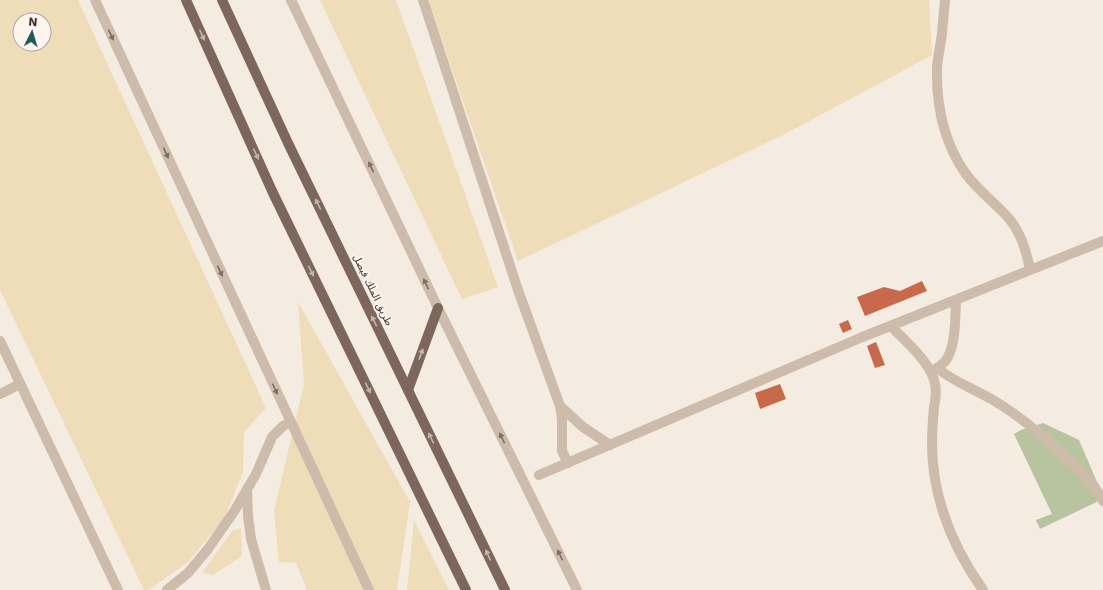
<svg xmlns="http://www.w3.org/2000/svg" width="1103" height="590" font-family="'DejaVu Sans','Noto Naskh Arabic',sans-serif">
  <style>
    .green { fill: #b8c4a0 }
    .sand { fill: #efdcb8; fill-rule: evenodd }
    .building { fill: #c8694b }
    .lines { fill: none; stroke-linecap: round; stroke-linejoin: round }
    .minor { stroke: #cdbbac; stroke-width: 10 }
    .major { stroke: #7d675c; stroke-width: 10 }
    .oneway { fill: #7d6f65 }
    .oneway2 { fill: #c2b5ac }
    .labels { text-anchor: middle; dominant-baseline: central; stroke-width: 3.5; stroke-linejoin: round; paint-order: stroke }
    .street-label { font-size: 10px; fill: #3b302b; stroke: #fbf5ee }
  </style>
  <rect width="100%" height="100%" fill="#f4ebe1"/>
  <polygon class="green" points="1043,423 1079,440 1103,496 1103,499 1040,529 1036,520 1052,514 1014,434 1021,430"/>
  <g class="sand">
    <path d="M0,0H78L266,408L244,432L243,472L224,519L187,563L148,590H144L0,290ZM20,20H44V44H20Z"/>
    <polygon points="320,0 396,0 498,287 462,299"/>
    <polygon points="428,0 929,0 932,55 785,134 518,261"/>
    <polygon points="298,302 410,502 397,590 307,590 296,563 279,562 274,511 304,384"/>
    <polygon points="414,520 449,590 407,590"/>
    <polygon points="241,528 242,556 213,575 202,573 232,531"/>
  </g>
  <g class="building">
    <polygon points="922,281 927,291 865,316 857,297 884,287 900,291"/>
    <polygon points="848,320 852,329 843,333 839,324"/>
    <polygon points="876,342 885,365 875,368 867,346"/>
    <polygon points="780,384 786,399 760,409 755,393"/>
  </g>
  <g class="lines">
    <g class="minor">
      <polyline points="95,0 369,590"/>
      <polyline points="291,0 438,308 577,590"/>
      <polyline points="423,0 518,290 560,406 562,419 562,451 568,463"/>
      <path d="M945,0C944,11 943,22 942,33C941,44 938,55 937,67C936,104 944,143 966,174C977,189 991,200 1004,213C1020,229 1026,249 1030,270"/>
      <path d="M891,326C905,341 928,360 934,380C937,389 936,398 934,407C933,419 932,431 932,443C932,497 952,546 983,590"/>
      <polyline points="0,341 118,590"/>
      <path d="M937,368C954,382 974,389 993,400C1022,417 1046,438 1070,461C1083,473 1095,485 1103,501"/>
      <path d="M932,372C938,368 945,363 948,357C956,342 955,317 956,300"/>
      <polyline points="0,394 20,384"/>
      <polyline points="560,406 583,427 610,445"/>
      <polyline points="539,475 860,338 1103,241"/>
      <polyline points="247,489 248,516 251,539 266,590"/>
      <polyline points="167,590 188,573 208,549 235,510 256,474 272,437 283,426 290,422"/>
    </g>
    <g class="major">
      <polyline points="186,0 273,193 466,590"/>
      <polyline points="222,0 288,143 505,590"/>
      <polyline points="408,390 438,308"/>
    </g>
  </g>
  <defs><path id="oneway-solid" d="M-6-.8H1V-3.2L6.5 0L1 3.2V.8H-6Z"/></defs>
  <g class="oneway">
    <use href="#oneway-solid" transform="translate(111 35) rotate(65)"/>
    <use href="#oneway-solid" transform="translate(166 153) rotate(65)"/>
    <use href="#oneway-solid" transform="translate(371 167) rotate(-115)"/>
    <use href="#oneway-solid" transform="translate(220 271) rotate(65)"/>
    <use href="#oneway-solid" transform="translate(426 284) rotate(-115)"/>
    <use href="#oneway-solid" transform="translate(275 389) rotate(65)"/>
    <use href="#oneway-solid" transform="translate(502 438) rotate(-116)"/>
    <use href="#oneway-solid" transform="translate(560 555) rotate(-116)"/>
  </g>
  <g class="oneway2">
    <use href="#oneway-solid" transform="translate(202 35) rotate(65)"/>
    <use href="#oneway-solid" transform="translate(256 154) rotate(65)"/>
    <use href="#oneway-solid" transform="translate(318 204) rotate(-116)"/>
    <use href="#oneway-solid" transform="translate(311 271) rotate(64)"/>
    <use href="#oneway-solid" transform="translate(374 321) rotate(-116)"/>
    <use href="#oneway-solid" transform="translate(421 354) rotate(-70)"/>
    <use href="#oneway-solid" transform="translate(368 388) rotate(64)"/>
    <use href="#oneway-solid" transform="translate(431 438) rotate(-116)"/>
    <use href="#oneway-solid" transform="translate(488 555) rotate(-115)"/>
  </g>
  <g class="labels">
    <g class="street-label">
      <text transform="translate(373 290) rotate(64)">طريق الملك فيصل</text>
    </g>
  </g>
  <g transform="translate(32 32) rotate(5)"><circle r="19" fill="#fbf5ee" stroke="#aea6a0"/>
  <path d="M0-3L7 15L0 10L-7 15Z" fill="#1f5a5e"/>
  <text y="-6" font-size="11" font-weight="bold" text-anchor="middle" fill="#3b302b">N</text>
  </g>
</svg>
